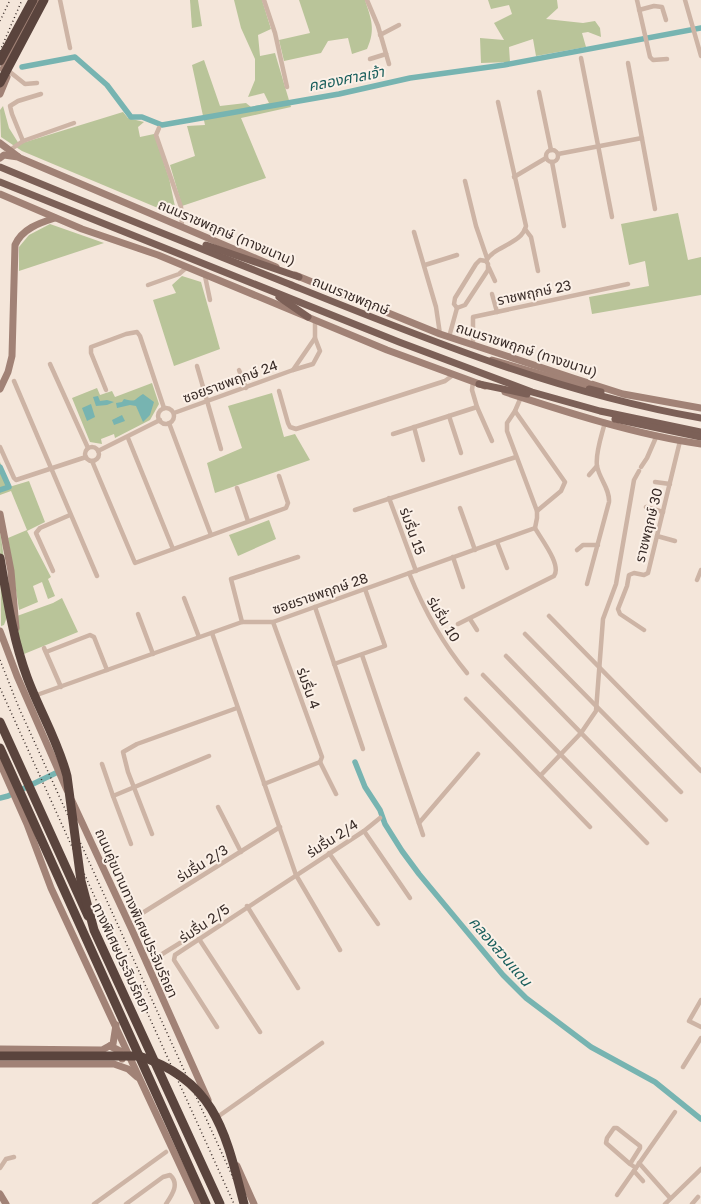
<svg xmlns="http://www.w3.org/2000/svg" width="701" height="1204" font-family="'Golos Text','Noto Sans Thai',sans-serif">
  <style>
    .green { fill: #b9c499 }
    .water { fill: #77b4b1 }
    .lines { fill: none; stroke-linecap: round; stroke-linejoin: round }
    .canal { stroke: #77b4b1; stroke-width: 5.5 }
    .street { stroke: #cdb4a5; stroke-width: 4.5 }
    .secondary { stroke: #a18276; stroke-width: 7 }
    .primary { stroke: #7c6057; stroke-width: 7 }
    .highway { stroke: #5a443d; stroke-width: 9 }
    .rail { stroke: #382b27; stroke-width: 1.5; stroke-dasharray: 1 3; stroke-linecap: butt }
    .highway-bridge { stroke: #5a443d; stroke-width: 9 }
    .labels { text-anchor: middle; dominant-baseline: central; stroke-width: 4; stroke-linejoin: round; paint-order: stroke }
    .street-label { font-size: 14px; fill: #382b27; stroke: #fbf0e7 }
    .water-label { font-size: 15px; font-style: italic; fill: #195e5c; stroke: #fbf0e7 }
  </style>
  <rect width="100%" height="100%" fill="#f4e6da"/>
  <g class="green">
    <polygon points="190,0 198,0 202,26 192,28"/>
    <polygon points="234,0 262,0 271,29 258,35 260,56 275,53 291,107 241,118 266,178 182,206 170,165 195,156 187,126 205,125 192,65 204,60 220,106 246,103 251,107 269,103 264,93 248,97 255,80 255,59 241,28"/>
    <path d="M299,0H365C371,19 376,29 367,49L352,54L348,38L328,41L321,53L284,61L279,40L310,33Z"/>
    <polygon points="488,0 557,0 558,8 546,19 583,23 595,21 600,28 601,37 588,32 582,33 586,47 536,56 533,39 509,47 510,62 481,63 480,38 504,40 494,23 512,14 509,5 491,9"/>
    <polygon points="3,106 9,128 19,144 123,112 128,118 144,122 138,127 140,137 154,134 169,178 177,216 22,151 1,137 0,110"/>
    <polygon points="678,213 688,260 701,257 701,295 592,314 589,297 649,286 645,261 629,265 621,224"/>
    <polygon points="50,224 104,243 19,271 19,247 29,235"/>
    <polygon points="182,276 201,282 220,349 174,366 153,300 176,293 172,285"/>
    <polygon points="152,383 159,404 150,420 115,438 114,434 101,439 102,444 90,442 72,398 97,388 100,395 112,391 115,397"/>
    <polygon points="272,393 284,437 295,434 310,460 215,493 207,463 242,448 228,406"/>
    <polygon points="0,462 9,487 29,481 45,522 27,531 51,577 48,579 55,596 48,599 42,582 33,586 38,602 19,610 8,538 27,530 11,491 0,495"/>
    <polygon points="269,520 276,539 238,556 229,535"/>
    <polygon points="0,531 11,606 4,625 1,626"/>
    <polygon points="62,598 78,632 24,654 18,636 17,616 53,603"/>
  </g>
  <g class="water">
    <path d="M143,394L154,402L150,415L143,422L136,406L130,405L117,408L116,403L122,402L124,399C137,402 132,401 143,394Z"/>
    <polygon points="98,396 100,401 107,400 114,402 107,405 96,406 93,397"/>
    <polygon points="91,404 95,417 87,421 82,408"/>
    <polygon points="122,415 125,421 114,425 112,420"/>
  </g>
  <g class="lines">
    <g class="canal">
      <polyline points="22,67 75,57 107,85 131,117 142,117 162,125 339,94 410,78 504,65 701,28"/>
      <polyline points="0,467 9,487 0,490"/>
      <polyline points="355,762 365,787 380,810 385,824 402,851 419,874 503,975 526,998 591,1047 655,1082 701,1119"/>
      <polyline points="0,798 8,796 62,770"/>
    </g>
    <g class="street">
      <polyline points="60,0 70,48"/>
      <polyline points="264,0 275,33 287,87"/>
      <polyline points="367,0 378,26 389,64"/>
      <polyline points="637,0 650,57 653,60 667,59"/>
      <polyline points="685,0 701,56"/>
      <polyline points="639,10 654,6 662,7 666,20"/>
      <polyline points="380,35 399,25"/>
      <polyline points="581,58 612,217"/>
      <polyline points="370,59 386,54"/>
      <polyline points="628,63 655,209"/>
      <polyline points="10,72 25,84 37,83"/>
      <polyline points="539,92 551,150"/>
      <polyline points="159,128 156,135 181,207 182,227"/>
      <polyline points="23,141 12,114 10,106 18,101 41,94"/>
      <circle cx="552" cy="156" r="6"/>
      <polyline points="10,150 23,141 74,123"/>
      <polyline points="558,154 642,138"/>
      <polyline points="552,162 564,226"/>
      <polyline points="514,177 546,158"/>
      <polyline points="465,181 476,226 487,258"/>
      <polyline points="525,229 531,237 538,271"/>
      <polyline points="414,232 436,307 440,334"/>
      <path d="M486,261C494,246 522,244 526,226L498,102"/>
      <polyline points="425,265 457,255"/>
      <polyline points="489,268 495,281"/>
      <polyline points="205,276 210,300"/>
      <polyline points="148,285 179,274 186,268"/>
      <polyline points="492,294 497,312"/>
      <polyline points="457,308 454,304 455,298 476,264 480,260 486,261"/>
      <polyline points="457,308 465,305 488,270 488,264 486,261"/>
      <polyline points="449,337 457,308"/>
      <polyline points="473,345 473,317 628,284"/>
      <polyline points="50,364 88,448"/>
      <polyline points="197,366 221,449"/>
      <polyline points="239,370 246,388"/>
      <polyline points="293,370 315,338"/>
      <polyline points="14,381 97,576"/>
      <polyline points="106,390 91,353 91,347 126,334 137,332 140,336 164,408"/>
      <polyline points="279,391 288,423 290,427 296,429 445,381 453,375"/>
      <polyline points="477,407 492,441"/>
      <circle cx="166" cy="416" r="8"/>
      <polygon points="515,411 565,482 561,491 537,511 507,431 507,423"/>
      <polyline points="515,411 521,397"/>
      <polyline points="174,413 293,370 313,364 320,351 315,338 315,320"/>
      <polyline points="449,416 461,453"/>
      <polyline points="169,423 211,535"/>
      <polyline points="414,427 423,460"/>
      <polyline points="393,434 477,407 472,390 473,382"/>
      <polyline points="128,438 173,549"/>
      <polyline points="0,447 14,478 16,480 86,457"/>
      <circle cx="92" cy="454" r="7"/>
      <polyline points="98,451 160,420"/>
      <polyline points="92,461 135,563 286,508 288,503 279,476"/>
      <polyline points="641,467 647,458 657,435"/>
      <polyline points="589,475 597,466"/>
      <polyline points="655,482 670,484"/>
      <polyline points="237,488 248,521"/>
      <polyline points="389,498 416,571"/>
      <polyline points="646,507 663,512"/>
      <polyline points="460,508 475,550"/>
      <polyline points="355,510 516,457"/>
      <polyline points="657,536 675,541"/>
      <polyline points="497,542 507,568"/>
      <polyline points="577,550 583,545 598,545"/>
      <polyline points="453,557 463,587"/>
      <polyline points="53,571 36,533 40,528 70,515"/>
      <path d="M409,573C424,610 442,643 467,673"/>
      <polyline points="697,580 701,570"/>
      <path d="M587,584L609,502C610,489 599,478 597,466C595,453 602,435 605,422"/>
      <polyline points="184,598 199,637"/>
      <polyline points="315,607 363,749"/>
      <polyline points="138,614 153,654"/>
      <polyline points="549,616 701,771"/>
      <polyline points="470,619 477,630"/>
      <polyline points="242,622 231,579 298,557"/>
      <polyline points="273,622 322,757 320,762"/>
      <path d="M458,624L554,576C562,565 541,539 535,528"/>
      <polyline points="644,630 620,614 618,609 627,586 629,575 634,573 644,575 648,573 680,441"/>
      <polyline points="212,633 296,875 340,950"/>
      <polyline points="525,634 681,792"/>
      <polyline points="44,648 61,687"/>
      <polyline points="46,652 90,635 94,637 107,670"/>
      <polyline points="362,655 423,835"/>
      <polyline points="506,656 666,820"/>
      <polyline points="334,664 385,646 365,589"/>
      <polyline points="483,675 647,843"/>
      <polyline points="34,696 242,622 273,622 535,528 537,518 537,511"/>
      <polyline points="466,699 590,827"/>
      <polyline points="320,762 336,794"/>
      <polyline points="102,764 113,796 209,756"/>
      <polyline points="541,775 581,733 596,711 603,619 616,584 634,480 639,471"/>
      <polyline points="264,784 320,762"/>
      <polyline points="113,796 131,844"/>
      <polyline points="218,807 241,852"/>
      <polyline points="419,823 478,754"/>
      <polyline points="364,831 410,898"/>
      <polyline points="152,834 128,772 123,752 137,744 237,708"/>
      <polyline points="329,853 378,924"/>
      <polyline points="247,906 298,988"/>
      <polyline points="136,917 280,827"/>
      <polyline points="199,939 260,1032"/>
      <polyline points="146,964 206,927"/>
      <polyline points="701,1000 689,1021 701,1027"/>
      <polyline points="217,1027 174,960 175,955 364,831 380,818"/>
      <polyline points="683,1067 701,1038"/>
      <polyline points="216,1118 322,1043"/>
      <polyline points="639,1163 670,1198"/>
      <polyline points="630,1164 606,1143 607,1138 614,1128 617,1128 640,1146 640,1148 630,1164 636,1168"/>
      <polyline points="0,1168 6,1159 14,1157"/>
      <polyline points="634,1171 643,1181"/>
      <polyline points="617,1195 675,1112"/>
      <polyline points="94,1204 166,1152"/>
      <path d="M126,1204L163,1177L170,1175C180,1184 172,1195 166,1204"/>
      <polyline points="665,1204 701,1169"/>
      <polyline points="692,1204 698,1197"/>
    </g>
    <g class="secondary">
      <polyline points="3,69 38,0"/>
      <polyline points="0,94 7,77"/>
      <polyline points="0,143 20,158 276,267"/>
      <polyline points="0,158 4,155 18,157"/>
      <polyline points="0,194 82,229 158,255 387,350 485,386"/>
      <polyline points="295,275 440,334 576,379 623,394 701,408"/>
      <polyline points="492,360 595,390"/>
      <path d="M0,389L8,372L12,356L15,245C22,229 39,223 55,218"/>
      <path d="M505,392C566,412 637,435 701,444"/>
      <polyline points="0,514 11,571 16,628"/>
      <polyline points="0,631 17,676 67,790"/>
      <polyline points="0,763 27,824 51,888 198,1204"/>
      <polyline points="72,801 132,930 208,1100"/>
      <polyline points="110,1046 120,1051 122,1059"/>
      <polyline points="0,1049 102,1050 113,1044 116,1025"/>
      <polyline points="0,1064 114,1064 128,1069 137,1077"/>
      <polyline points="237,1166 254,1204"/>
      <polyline points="0,1194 6,1204"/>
    </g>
    <g class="primary">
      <path d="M0,167C96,207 192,245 289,284C423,338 557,393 701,418"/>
      <polyline points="0,182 399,342 532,392 600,411 701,432"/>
      <polyline points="206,245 299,277"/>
      <polyline points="279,297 308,317"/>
      <polyline points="479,384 527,394"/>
      <polyline points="589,389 601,392"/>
      <polyline points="615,419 701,437"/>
    </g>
    <g class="highway">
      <polyline points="0,61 33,0"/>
      <polyline points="0,722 88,916"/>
    </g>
    <g class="rail">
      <polyline points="0,21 10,0"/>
      <polyline points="0,51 22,0"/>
      <polyline points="0,660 19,708 245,1204"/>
      <polyline points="0,688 234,1204"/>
    </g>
    <g class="highway-bridge">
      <polyline points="0,83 44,0"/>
      <path d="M0,558C7,598 13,639 27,677C39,710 58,741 67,776L81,881L94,930L220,1204"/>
      <polyline points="0,748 206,1204"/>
      <path d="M0,1056H139C216,1080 226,1135 244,1204"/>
    </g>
  </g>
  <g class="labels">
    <g class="street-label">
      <text transform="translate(227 232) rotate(23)">ถนนราชพฤกษ์ (ทางขนาน)</text>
      <text transform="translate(534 292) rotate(-12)">ราชพฤกษ์ 23</text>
      <text transform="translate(351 295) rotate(22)">ถนนราชพฤกษ์</text>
      <text transform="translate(527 349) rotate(18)">ถนนราชพฤกษ์ (ทางขนาน)</text>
      <text transform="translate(230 381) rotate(-20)">ซอยราชพฤกษ์ 24</text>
      <text transform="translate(648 525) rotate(-76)">ราชพฤกษ์ 30</text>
      <text transform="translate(413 531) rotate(70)">ร่มรื่น 15</text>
      <text transform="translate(320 593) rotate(-19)">ซอยราชพฤกษ์ 28</text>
      <text transform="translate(444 619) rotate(59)">ร่มรื่น 10</text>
      <text transform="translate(309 688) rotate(70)">ร่มรื่น 4</text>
      <text transform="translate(332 838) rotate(-33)">ร่มรื่น 2/4</text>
      <text transform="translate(202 863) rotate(-32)">ร่มรื่น 2/3</text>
      <text transform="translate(137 913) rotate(66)">ถนนคู่ขนานทางพิเศษประจิมรัถยา</text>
      <text transform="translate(204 923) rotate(-34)">ร่มรื่น 2/5</text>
      <text transform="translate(122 957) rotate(65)">ทางพิเศษประจิมรัถยา</text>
    </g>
    <g class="water-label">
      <text transform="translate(346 78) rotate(-11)">คลองศาลเจ้า</text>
      <text transform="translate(501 951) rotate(49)">คลองสวนแดน</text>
    </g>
  </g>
</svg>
